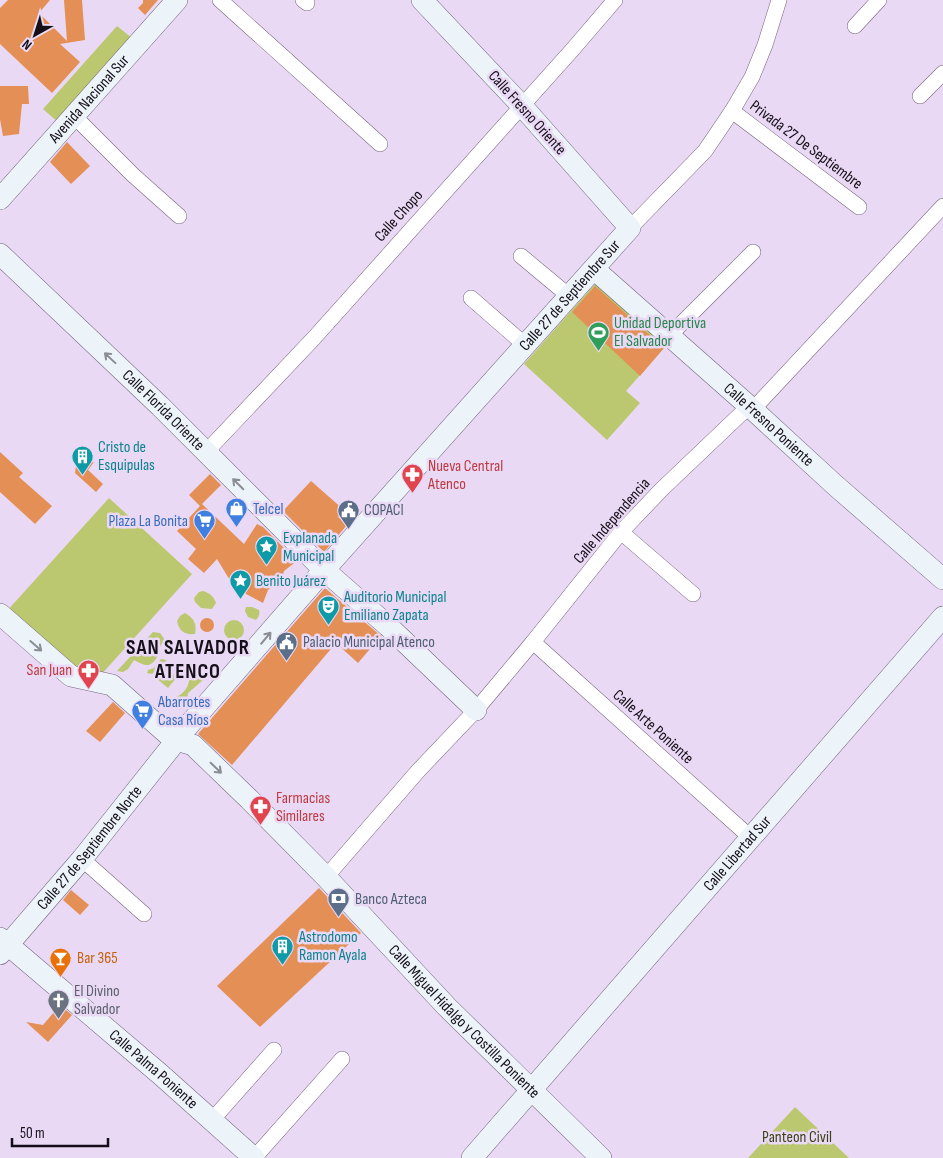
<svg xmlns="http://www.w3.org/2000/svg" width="943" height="1158" font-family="'Sofia Sans Condensed',sans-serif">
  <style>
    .green { fill: #bbc86f }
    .building { fill: #e38f55 }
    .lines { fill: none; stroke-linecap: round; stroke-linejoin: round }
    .street-casing { stroke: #74657c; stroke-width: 16 }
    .secondary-casing { stroke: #74657c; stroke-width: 22 }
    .street { stroke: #fff; stroke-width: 15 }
    .secondary { stroke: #ecf4f9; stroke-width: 21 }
    .oneway { stroke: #8b8d94 }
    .labels { text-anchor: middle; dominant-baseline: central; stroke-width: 5; stroke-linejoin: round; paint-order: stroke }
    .street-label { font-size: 16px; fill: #140f18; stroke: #ead9f4 }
    .leisure-label { font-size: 16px; fill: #27864d; stroke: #ead9f4; text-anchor: start }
    .culture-label { font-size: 16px; fill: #0d838f; stroke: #ead9f4; text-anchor: start }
    .health-label { font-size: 16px; fill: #be3a42; stroke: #ead9f4; text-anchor: start }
    .shop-label { font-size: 16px; fill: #366cbe; stroke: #ead9f4; text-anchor: start }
    .service-label { font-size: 16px; fill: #4e5e75; stroke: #ead9f4; text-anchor: start }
    .food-label { font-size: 16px; fill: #c56008; stroke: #ead9f4; text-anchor: start }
    .worship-label { font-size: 16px; fill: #5b616d; stroke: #ead9f4; text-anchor: start }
    .park-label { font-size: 16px; fill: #3a4016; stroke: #ead9f4 }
    .district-label { font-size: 21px; font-weight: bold; letter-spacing: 1px; fill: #140f18; stroke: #ead9f4 }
  </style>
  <rect width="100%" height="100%" fill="#ead9f4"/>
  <g class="green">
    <polygon points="117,26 132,38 59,123 43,109"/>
    <polygon points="602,276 672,339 626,391 640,403 607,440 524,364"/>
    <polygon points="109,498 192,574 99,677 72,672 6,612"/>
    <path d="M203,591C210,593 214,597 216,603L212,609L201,608L195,602L194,598L199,592Z"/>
    <path d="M246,607H252L259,610C260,614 259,616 256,620L248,617L245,611Z"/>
    <path d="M185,613C194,618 197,624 195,634C184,635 179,631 177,621L180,616Z"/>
    <circle cx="234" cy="630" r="10"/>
    <path d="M153,632L160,633L165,640C163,642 161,644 160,647C158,649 159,652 158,655C151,669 145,666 134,660L128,669L123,672L117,671Z"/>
    <polygon points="161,659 166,660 166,662 152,674 147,673 148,670 154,668"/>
    <polygon points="166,667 177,677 168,688 156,678"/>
    <path d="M196,672L203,676V680L188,693L186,706L183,709L179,708L175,703V698C184,693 190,687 189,676Z"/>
    <polygon points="795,1107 849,1158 748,1158"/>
  </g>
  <g class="building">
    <polygon points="8,0 50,0 39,13 67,41 64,0 82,0 85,40 60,44 80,62 52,93 0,44 0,8"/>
    <polygon points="143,0 158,0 145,15 138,8 143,3"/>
    <polygon points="0,86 28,86 29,104 22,104 19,134 3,136 0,119"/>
    <polygon points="67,142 90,166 71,184 50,162"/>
    <polygon points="595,286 664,348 640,376 572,312"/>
    <polygon points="0,452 23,473 19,477 52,506 35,524 0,492"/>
    <polygon points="94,462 88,470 103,484 96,492 75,473 76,466"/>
    <polygon points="210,474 221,485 202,504 244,544 257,524 263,527 297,561 284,571 280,584 276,583 268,590 263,603 246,594 228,577 217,559 204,573 188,559 196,549 177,531 200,506 189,495"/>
    <polygon points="311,481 344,510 338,517 347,525 324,552 283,511"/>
    <polygon points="325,588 381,636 358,663 336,643 232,765 198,734"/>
    <circle cx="207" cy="625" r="7"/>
    <polygon points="113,702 125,713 100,742 86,731"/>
    <polygon points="319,888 361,933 260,1027 217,986"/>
    <polygon points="71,890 89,905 80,915 63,900"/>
    <polygon points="60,1005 72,1015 48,1042 26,1022 43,1025"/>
  </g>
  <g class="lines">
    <defs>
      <g id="street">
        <polyline points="220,0 380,144"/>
        <polyline points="303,0 307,3"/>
        <polyline points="855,26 879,0"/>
        <polyline points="920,96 943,73"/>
        <polyline points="732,111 859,207"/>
        <polyline points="74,116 133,175 179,216"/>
        <polyline points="630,228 705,151 732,111 752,77 765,45 779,0"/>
        <polyline points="521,256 569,296"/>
        <polyline points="471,298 525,345"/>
        <polyline points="669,336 753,252"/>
        <polyline points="206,452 314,338 573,49 615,0"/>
        <polyline points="621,532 693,594"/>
        <polyline points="533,642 750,837"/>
        <polyline points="82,859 144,914"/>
        <polyline points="326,877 418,771 476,710 533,642 621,532 662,489 745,410 757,405 943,206"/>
        <polyline points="212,1120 274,1050"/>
        <polyline points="254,1158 342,1059"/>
      </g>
      <g id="secondary">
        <path id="s1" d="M0,199L177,0"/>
        <path id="s2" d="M0,254L160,406L322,568L388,626L476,710"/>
        <path id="s3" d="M594,269L750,407L836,486L943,579"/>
        <path id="s4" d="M0,614L71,676L112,685L173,739L193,745L249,799L326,877L447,1007L601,1158"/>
        <path id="s5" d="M0,938L160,1074L254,1158"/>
        <path id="s6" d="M0,954L82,859L187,727L324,570L630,228L522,106L422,0"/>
        <path id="s7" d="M472,1158L943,617"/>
      </g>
    </defs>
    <use href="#street" class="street-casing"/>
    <use href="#secondary" class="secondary-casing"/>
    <use href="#street" class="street"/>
    <use href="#secondary" class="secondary"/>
  </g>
  <defs><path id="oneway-shaft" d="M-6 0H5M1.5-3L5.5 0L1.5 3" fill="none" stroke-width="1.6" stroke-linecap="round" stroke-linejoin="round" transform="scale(1.25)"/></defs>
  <g class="oneway">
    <use href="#oneway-shaft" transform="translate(110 358) rotate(-137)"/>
    <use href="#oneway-shaft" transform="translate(238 484) rotate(-135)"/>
    <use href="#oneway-shaft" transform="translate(266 638) rotate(-50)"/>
    <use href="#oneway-shaft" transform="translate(36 646) rotate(41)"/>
    <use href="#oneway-shaft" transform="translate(216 768) rotate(44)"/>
  </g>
  <defs>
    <symbol id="stadium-pin" viewBox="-11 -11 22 30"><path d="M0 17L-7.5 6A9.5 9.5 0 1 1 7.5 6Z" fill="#2e9e5b" stroke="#ead9f4"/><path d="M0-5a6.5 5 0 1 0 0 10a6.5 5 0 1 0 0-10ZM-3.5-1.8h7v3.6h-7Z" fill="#fff"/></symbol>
    <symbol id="building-pin" viewBox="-11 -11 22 30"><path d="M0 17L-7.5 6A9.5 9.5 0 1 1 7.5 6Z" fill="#0f9aa8" stroke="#ead9f4"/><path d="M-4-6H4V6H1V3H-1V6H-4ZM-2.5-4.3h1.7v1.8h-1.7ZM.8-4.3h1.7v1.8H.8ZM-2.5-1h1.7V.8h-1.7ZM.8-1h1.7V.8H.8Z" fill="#fff"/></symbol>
    <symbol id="pharmacy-pin" viewBox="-11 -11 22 30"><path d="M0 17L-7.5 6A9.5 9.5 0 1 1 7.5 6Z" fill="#e0444e" stroke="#ead9f4"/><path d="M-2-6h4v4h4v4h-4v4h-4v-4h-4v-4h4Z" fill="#fff"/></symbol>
    <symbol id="shop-pin" viewBox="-11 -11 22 30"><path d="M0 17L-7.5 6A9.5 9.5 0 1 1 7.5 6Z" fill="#3f7fe0" stroke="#ead9f4"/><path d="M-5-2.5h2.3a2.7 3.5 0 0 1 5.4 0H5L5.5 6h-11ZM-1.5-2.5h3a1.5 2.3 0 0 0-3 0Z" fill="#fff"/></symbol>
    <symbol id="civic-pin" viewBox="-11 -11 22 30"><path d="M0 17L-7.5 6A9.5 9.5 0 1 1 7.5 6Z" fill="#5c6f8a" stroke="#ead9f4"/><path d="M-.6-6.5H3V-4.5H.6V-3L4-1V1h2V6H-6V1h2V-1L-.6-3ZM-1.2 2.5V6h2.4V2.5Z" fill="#fff"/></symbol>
    <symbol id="supermarket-pin" viewBox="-11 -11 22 30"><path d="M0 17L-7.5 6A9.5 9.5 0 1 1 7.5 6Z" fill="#3f7fe0" stroke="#ead9f4"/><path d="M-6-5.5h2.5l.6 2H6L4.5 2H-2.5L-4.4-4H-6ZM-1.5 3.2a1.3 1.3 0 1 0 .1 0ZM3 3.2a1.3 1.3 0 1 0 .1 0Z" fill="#fff"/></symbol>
    <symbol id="sight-pin" viewBox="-11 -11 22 30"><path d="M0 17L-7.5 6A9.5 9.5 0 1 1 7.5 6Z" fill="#0f9aa8" stroke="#ead9f4"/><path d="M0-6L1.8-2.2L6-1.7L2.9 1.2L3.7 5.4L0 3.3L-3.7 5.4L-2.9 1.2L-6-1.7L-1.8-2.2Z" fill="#fff"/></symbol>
    <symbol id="theatre-pin" viewBox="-11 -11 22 30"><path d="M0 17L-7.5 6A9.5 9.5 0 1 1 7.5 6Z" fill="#0f9aa8" stroke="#ead9f4"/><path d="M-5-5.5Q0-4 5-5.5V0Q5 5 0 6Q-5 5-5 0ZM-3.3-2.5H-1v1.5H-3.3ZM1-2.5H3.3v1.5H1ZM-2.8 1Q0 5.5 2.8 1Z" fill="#fff"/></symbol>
    <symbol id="bank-pin" viewBox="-11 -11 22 30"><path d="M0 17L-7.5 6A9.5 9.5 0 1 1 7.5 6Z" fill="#5c6f8a" stroke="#ead9f4"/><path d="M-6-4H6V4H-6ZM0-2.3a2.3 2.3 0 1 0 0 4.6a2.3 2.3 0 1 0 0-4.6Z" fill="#fff"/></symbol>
    <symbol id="bar-pin" viewBox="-11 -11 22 30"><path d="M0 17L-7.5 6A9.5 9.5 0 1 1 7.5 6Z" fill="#e8710a" stroke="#ead9f4"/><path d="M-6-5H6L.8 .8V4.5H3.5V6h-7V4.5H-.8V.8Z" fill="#fff"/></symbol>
    <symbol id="church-pin" viewBox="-11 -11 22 30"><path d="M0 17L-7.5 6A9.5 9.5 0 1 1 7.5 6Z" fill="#6b7280" stroke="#ead9f4"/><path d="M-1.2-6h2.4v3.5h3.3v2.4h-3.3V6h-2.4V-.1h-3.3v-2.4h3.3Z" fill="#fff"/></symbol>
  </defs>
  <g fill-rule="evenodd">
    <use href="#stadium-pin" x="586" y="320" width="25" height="34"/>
    <use href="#building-pin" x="70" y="444" width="25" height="34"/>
    <use href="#pharmacy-pin" x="400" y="462" width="25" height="34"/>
    <use href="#shop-pin" x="224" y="496" width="25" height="34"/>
    <use href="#civic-pin" x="336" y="498" width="25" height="34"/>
    <use href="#supermarket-pin" x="192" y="508" width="25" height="34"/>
    <use href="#sight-pin" x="254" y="534" width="25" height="34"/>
    <use href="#sight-pin" x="228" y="568" width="25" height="34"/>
    <use href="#theatre-pin" x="316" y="594" width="25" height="34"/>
    <use href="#civic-pin" x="274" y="630" width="25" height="34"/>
    <use href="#pharmacy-pin" x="76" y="658" width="25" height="34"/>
    <use href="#supermarket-pin" x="130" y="698" width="25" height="34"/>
    <use href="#pharmacy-pin" x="248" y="794" width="25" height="34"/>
    <use href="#bank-pin" x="326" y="886" width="25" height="34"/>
    <use href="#building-pin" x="270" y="934" width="25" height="34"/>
    <use href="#bar-pin" x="48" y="946" width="25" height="34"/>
    <use href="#church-pin" x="46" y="988" width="25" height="34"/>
  </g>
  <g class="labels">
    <g class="street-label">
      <text stroke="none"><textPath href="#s1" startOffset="134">Avenida Nacional Sur</textPath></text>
      <text transform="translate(527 113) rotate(48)">Calle Fresno Oriente</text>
      <text transform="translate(806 145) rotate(37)">Privada 27 De Septiembre</text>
      <text transform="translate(399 216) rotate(-48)">Calle Chopo</text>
      <text stroke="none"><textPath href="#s6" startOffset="871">Calle 27 de Septiembre Sur</textPath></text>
      <text stroke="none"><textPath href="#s2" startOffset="226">Calle Florida Oriente</textPath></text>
      <text stroke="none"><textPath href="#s3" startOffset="234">Calle Fresno Poniente</textPath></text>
      <text transform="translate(612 521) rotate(-49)">Calle Independencia</text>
      <text transform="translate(653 727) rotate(42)">Calle Arte Poniente</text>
      <text stroke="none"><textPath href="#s6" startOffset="139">Calle 27 de Septiembre Norte</textPath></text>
      <text stroke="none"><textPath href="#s7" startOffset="404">Calle Libertad Sur</textPath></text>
      <text stroke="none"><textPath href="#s4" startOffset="626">Calle Miguel Hidalgo y Costilla Poniente</textPath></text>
      <text stroke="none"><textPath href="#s5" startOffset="202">Calle Palma Poniente</textPath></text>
    </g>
    <g class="leisure-label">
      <text x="614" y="323">Unidad Deportiva<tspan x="614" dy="18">El Salvador</tspan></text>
    </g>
    <g class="culture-label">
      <text x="98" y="447">Cristo de<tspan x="98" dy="18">Esquipulas</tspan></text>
      <text x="283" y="538">Explanada<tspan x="283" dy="18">Municipal</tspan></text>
      <text x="256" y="581">Benito Juárez</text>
      <text x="344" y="597">Auditorio Municipal<tspan x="344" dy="18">Emiliano Zapata</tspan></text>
      <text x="299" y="937">Astrodomo<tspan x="299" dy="18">Ramon Ayala</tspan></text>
    </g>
    <g class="health-label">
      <text x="428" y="466">Nueva Central<tspan x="428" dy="18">Atenco</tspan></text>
      <text x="72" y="670" text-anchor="end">San Juan</text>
      <text x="276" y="798">Farmacias<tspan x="276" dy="18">Similares</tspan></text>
    </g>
    <g class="shop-label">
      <text x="253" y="509">Telcel</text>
      <text x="188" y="521" text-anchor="end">Plaza La Bonita</text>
      <text x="158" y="702">Abarrotes<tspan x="158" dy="18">Casa Ríos</tspan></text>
    </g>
    <g class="service-label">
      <text x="364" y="510">COPACI</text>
      <text x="303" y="642">Palacio Municipal Atenco</text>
      <text x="355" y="899">Banco Azteca</text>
    </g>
    <g class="food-label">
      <text x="77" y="958">Bar 365</text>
    </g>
    <g class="worship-label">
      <text x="74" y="991">El Divino<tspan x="74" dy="18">Salvador</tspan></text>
    </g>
    <g class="park-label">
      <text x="797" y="1137">Panteon Civil</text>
    </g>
    <g class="district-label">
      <text x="188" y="647">SAN SALVADOR<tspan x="188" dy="24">ATENCO</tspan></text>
    </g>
  </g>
  <g transform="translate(35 35) rotate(219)" stroke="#ead9f4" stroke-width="4" paint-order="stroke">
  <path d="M0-4L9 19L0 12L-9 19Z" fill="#140f18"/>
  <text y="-8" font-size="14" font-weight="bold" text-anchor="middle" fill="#140f18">N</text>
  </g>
  <path d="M12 1138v8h96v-8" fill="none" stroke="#140f18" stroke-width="2.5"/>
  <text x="20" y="1138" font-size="15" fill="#140f18" stroke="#ead9f4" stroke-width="4" paint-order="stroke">50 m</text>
</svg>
